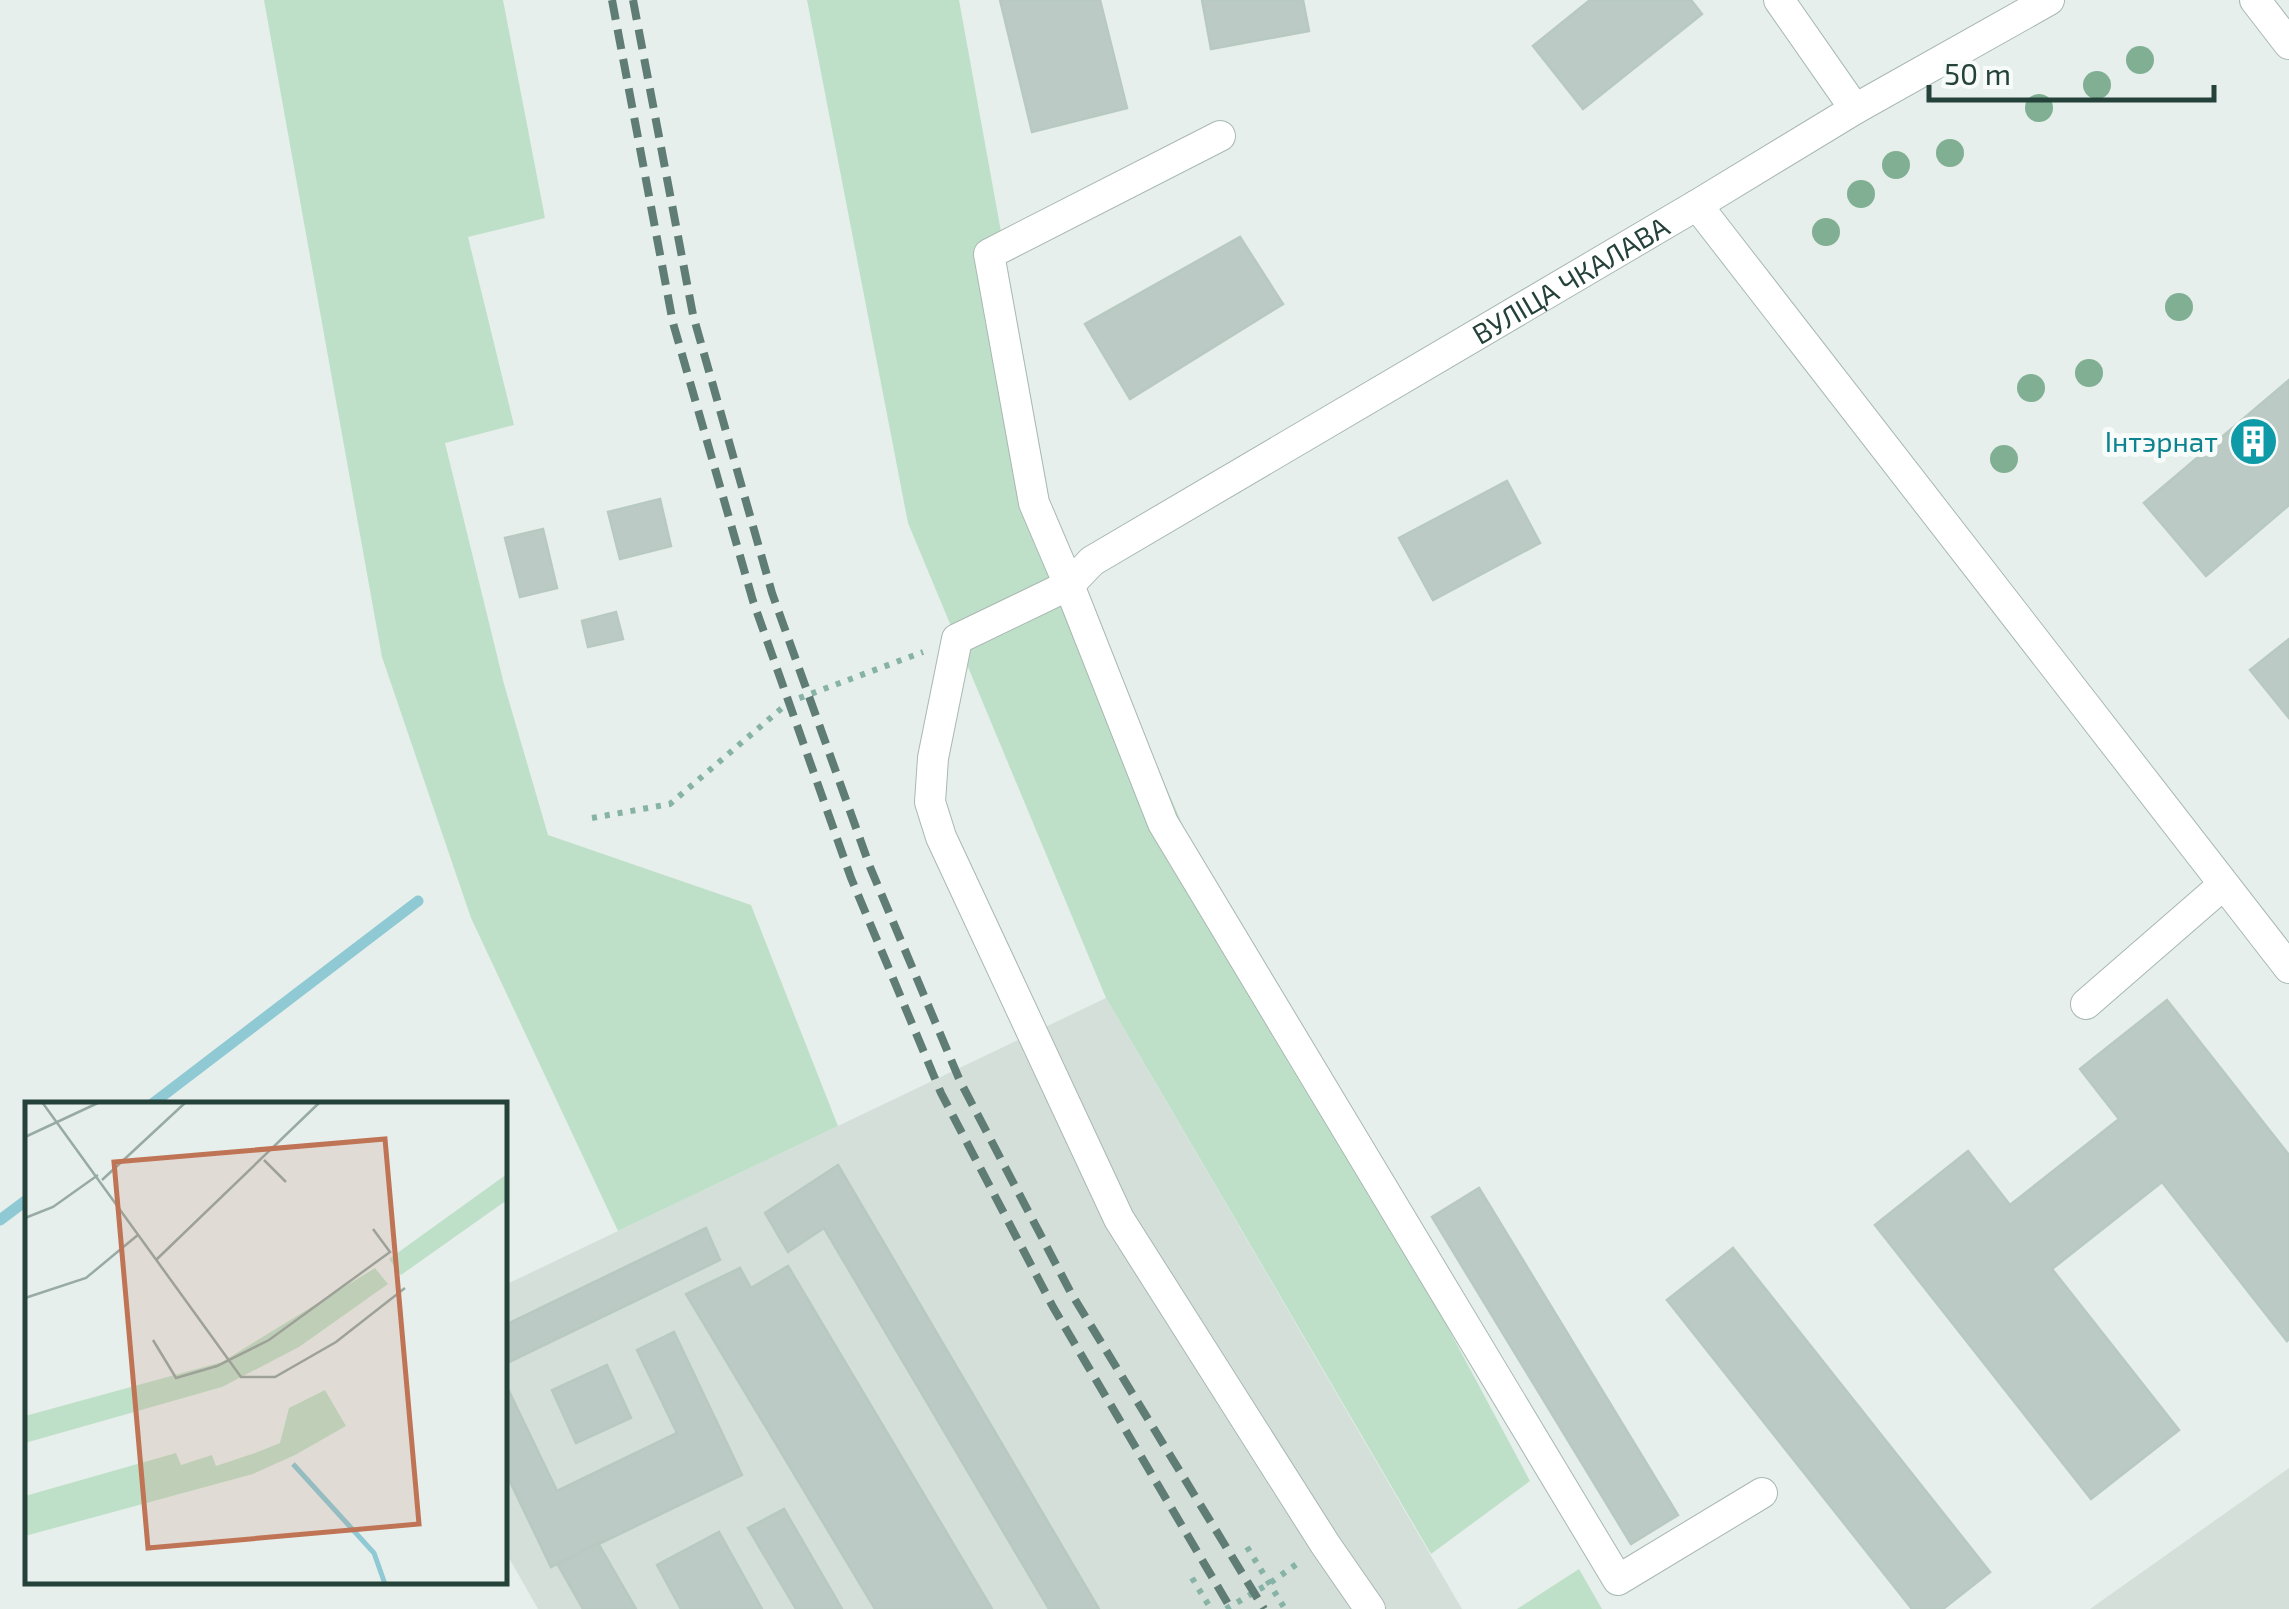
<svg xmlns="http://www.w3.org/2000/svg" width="2289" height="1609" font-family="'Exo 2',sans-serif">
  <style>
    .built { fill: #d4dfda }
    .green { fill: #bfe0c8 }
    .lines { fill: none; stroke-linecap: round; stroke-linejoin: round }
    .stream { stroke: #8ec9d4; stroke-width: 11 }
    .building { fill: #bbcac4; stroke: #b8c9c2; stroke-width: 2.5 }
    .minor-casing { stroke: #a8b8b2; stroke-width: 32 }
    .path { stroke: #86b3a5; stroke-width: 6; stroke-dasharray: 5 8; stroke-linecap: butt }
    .minor { stroke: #fff; stroke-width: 30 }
    .rail { stroke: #5f7d75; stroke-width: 8; stroke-dasharray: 20 10; stroke-linecap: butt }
    .tree { fill: #80af93 }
    .labels { text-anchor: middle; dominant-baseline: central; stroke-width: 10; stroke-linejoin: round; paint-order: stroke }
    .street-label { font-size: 28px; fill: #24423a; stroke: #f7fbf9 }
    .culture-label { font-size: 28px; fill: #0d838f; stroke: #f7fbf9; text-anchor: end }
    .inset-river { fill: none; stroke: #8ec9d4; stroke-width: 5 }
    .inset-road { fill: none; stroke: #98aaa4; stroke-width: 2.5 }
    .view { fill: #c07456; fill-opacity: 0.15; stroke: #c07456; stroke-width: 5 }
    .inset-edge { fill: none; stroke: #24423a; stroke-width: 5 }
  </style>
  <rect width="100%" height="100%" fill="#e6efeb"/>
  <g class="built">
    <polygon points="1106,998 1462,1609 538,1609 505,1551 505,1285"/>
    <polygon points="2289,1468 2289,1609 2090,1609"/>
  </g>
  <g class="green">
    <polygon points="264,0 503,0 545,218 468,237 514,425 445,443 504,684 548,835 751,905 838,1126 618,1231 471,918 382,657"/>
    <polygon points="807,0 959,0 1056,535 1201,867 1530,1481 1431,1554 1106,998 908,523"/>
    <polygon points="1579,1569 1602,1609 1517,1609"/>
  </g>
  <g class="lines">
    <g class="stream">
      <polyline points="152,1104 418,901"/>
      <polyline points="0,1220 28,1199"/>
    </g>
  </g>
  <g class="building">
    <polygon points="1000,0 1100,0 1127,108 1032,132"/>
    <polygon points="1202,0 1303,0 1309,31 1211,49"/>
    <polygon points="1590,0 1691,0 1702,14 1583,109 1533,46"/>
    <polygon points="1240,237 1283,304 1130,399 1085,324"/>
    <polygon points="2289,380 2289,505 2206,576 2144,503"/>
    <polygon points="1507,481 1540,543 1433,600 1399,538"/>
    <polygon points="660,499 671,546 620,559 608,512"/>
    <polygon points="543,529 557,588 520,597 505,538"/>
    <polygon points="616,612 623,639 588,647 582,621"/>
    <polygon points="2289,639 2289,718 2250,670"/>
    <polygon points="2167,1000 2289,1155 2289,1339 2287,1341 2162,1182 2052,1269 2179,1430 2091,1499 1875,1225 1968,1151 2010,1205 2119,1119 2080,1069"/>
    <polygon points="838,1165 1099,1609 1049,1609 824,1228 788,1252 765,1213"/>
    <polygon points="1479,1188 1678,1515 1631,1544 1432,1217"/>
    <polygon points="706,1228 720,1260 505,1364 505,1325"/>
    <polygon points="1733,1248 1990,1572 1943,1609 1912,1609 1667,1300"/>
    <polygon points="788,1266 992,1609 875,1609 686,1294 740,1268 751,1288"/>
    <polygon points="674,1332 742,1475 551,1567 505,1471 505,1383 557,1491 677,1433 637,1350"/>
    <polygon points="607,1365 631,1418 576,1443 552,1390"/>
    <polygon points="784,1509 842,1609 796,1609 748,1528"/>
    <polygon points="719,1532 762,1609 681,1609 657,1565"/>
    <polygon points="598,1543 636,1609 583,1609 558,1565"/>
  </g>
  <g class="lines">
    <defs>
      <g id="minor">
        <polyline points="1779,0 1855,109"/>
        <polyline points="2255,0 2289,44"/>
        <polyline points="1220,136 989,254 1034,503 1069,585 1163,823 1618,1580 1762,1493"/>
        <polyline points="1697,205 2289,968"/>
        <polyline points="2086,1004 2223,885"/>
        <path id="s1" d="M1370,1609L1325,1544L1119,1219L941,837L930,802L933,758L957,639L1069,585L1092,561L1697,205L1855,109L2049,0"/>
      </g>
    </defs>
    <use href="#minor" class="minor-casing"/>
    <g class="path">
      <polyline points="592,818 670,804 789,702 923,652"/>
      <polyline points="1247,1547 1285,1609"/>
      <polyline points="1192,1578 1211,1609"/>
      <polyline points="1226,1609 1270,1583 1301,1561"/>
    </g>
    <use href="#minor" class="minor"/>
    <g class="rail">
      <polyline points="612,0 673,323 753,601 851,878 941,1093 1053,1307 1231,1609"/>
      <polyline points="633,0 693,315 772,593 870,867 960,1081 1071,1293 1264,1609"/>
    </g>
  </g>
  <g class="tree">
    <circle cx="2140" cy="60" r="14"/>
    <circle cx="2097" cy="85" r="14"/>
    <circle cx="2039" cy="108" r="14"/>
    <circle cx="1950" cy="153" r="14"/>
    <circle cx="1896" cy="165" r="14"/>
    <circle cx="1861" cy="194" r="14"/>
    <circle cx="1826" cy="232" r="14"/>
    <circle cx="2179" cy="307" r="14"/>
    <circle cx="2089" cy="373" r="14"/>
    <circle cx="2031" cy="388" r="14"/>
    <circle cx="2004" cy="459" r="14"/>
  </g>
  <defs>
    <symbol id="building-disc" viewBox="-11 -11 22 22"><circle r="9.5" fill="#0f9aa8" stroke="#f7fbf9"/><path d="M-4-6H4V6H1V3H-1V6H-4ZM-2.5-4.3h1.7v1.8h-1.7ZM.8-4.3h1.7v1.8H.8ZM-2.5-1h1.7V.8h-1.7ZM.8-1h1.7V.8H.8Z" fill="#fff"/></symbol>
  </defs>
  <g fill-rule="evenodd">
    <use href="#building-disc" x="2226" y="414" width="55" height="55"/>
  </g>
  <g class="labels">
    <g class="street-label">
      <text stroke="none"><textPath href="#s1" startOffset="1800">ВУЛІЦА ЧКАЛАВА</textPath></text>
    </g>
    <g class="culture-label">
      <text x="2218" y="441">Інтэрнат</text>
    </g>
  </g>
  <g transform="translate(25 1102)">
    <rect width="482" height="482" fill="#e6efeb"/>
    <path d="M482,72V98L376,173L364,157ZM350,166L363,182L274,245L197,285L0,341V314L197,260ZM300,288L321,324L270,353L228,372L0,434V394L151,351L156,363L187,353L191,364L230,351L255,341L264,306Z" fill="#bfe0c8"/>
    <path class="inset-river" d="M268,362L349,451L360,482"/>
    <path class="inset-road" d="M17,0L216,275H250L311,240L380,186M0,35L75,0M239,58L261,80M77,78L161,0M0,116L28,105L73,73M132,157L295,0M0,196L61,176L114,132M128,238L151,276L192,264L244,238L365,150L348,127"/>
    <path class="view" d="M360,37L394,422L123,446L89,60Z"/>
    <rect width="482" height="482" class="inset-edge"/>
  </g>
  <path d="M1929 85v15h285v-15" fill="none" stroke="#24423a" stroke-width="5"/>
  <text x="1944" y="85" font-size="30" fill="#24423a" stroke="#f7fbf9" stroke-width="8" paint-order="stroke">50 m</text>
</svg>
